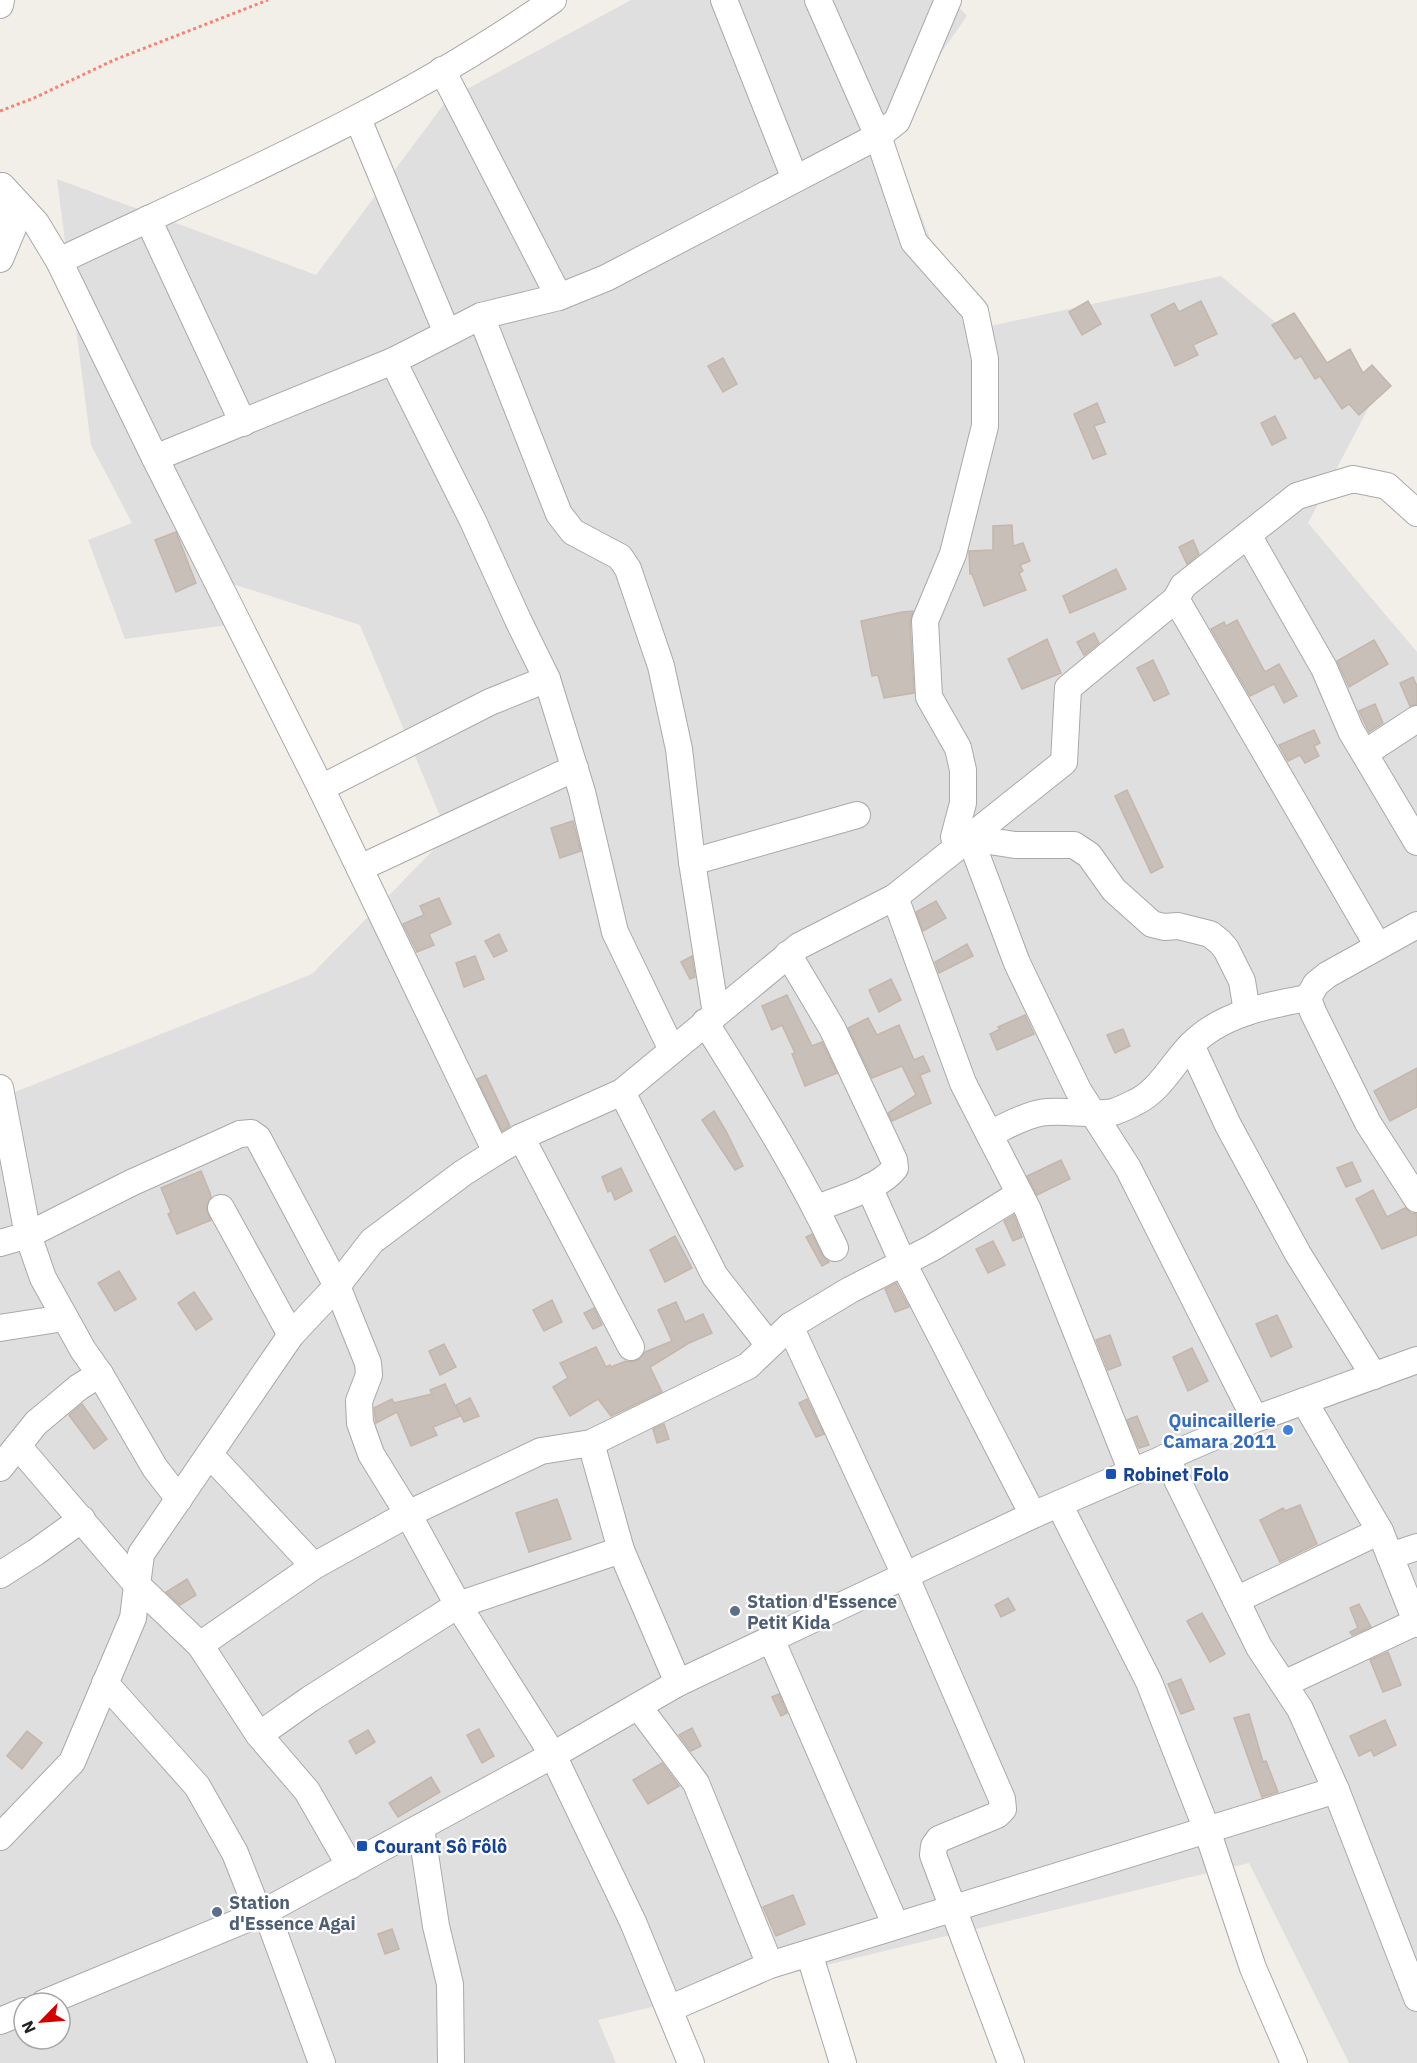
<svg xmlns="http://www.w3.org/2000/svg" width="1417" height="2063" font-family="'IBM Plex Sans',sans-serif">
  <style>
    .residential { fill: #e0dfdf; fill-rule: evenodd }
    .building { fill: #c7bfb8; stroke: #c4b6ab; stroke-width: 1.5 }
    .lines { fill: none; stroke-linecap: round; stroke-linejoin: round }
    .minor-casing { stroke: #a9a9a9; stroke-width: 28 }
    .path { stroke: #fa8072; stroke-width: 3; stroke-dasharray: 3 3; stroke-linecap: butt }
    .minor { stroke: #fff; stroke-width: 26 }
    .shop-dot { fill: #3f7fe0; stroke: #fff; stroke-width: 2 }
    .transit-dot { fill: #1a4fb4; stroke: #fff; stroke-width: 2 }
    .service-dot { fill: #5c6f8a; stroke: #fff; stroke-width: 2 }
    .labels { text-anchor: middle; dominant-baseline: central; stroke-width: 4.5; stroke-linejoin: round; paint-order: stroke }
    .shop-label { font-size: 18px; font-weight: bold; fill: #366cbe; stroke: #fff; text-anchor: end }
    .transit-label { font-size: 18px; font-weight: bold; fill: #164399; stroke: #fff; text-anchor: start }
    .service-label { font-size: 18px; font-weight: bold; fill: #4e5e75; stroke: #fff; text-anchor: start }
  </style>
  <rect width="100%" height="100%" fill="#f2efe9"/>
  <path class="residential" d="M631,0H952L967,16L887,130L967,331L1221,276L1371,403L1308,523L1417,652V2063H1349L1249,1863L598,2020L616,2063H0V1098L312,974L448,835L360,625L208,576L228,625L125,639L88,540L132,523L91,445L57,179L316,275L447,100ZM24,2003H60V2039H24Z"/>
  <g class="building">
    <polygon points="1088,301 1101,324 1082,335 1069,312"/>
    <polygon points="1201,301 1217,334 1193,345 1198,355 1175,366 1151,315 1174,303 1179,312"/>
    <polygon points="1294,313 1327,363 1350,349 1363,373 1372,365 1391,386 1359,415 1349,404 1342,409 1320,376 1315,379 1301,356 1295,359 1272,325"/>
    <polygon points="723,358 737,384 723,392 708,366"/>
    <polygon points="1097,403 1105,422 1094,426 1106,454 1093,459 1074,414"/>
    <polygon points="1275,416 1286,438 1272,445 1261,423"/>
    <polygon points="1012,525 1013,546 1023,543 1030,561 1020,565 1023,571 1019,573 1026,590 984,606 972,574 970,574 969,551 993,550 993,526"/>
    <polygon points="176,532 196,583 176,592 155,540"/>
    <polygon points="1193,540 1199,554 1187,564 1179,547"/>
    <polygon points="1116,569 1126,589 1070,613 1063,596"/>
    <polygon points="913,611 910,622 914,693 884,698 878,675 872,676 861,621 902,612"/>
    <polygon points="1237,620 1265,672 1279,664 1297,696 1284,703 1274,684 1250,696 1211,629 1224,622 1226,626"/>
    <polygon points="1094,633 1099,643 1084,655 1077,642"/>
    <polygon points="1047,639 1061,673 1022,689 1008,659"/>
    <polygon points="1374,640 1388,664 1349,687 1337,661"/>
    <polygon points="1153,660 1169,694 1154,701 1137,668"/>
    <polygon points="1413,677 1417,686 1417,704 1410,706 1400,683"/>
    <polygon points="1375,704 1383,723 1369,732 1359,711"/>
    <polygon points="1314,730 1320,743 1314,746 1319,756 1305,763 1300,755 1288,761 1279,745"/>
    <polygon points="1127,790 1163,867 1151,873 1115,796"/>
    <polygon points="573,821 581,851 560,858 551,828"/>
    <polygon points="439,898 451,924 429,934 434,945 417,952 403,924 424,915 420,906"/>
    <polygon points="936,901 946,918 923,931 916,912"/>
    <polygon points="499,934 507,951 494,957 485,941"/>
    <polygon points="967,944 973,956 939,973 935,962"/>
    <polygon points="475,956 484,979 464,987 456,963"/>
    <polygon points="692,956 695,977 690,979 681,962"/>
    <polygon points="891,979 901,1000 879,1012 869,990"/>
    <polygon points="787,995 812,1046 822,1042 837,1073 805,1086 792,1054 795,1053 782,1025 772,1030 762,1006"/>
    <polygon points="1025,1015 1034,1034 997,1050 990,1034 1000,1029 998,1027"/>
    <polygon points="868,1018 877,1035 899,1025 914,1060 923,1056 930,1071 920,1075 931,1103 892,1121 888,1113 916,1095 902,1066 872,1078 848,1028"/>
    <polygon points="1123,1029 1130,1046 1115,1053 1107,1035"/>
    <polygon points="1417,1068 1417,1107 1390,1121 1374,1091"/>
    <polygon points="486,1075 510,1126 502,1131 477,1079"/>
    <polygon points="714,1111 726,1131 743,1166 735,1170 702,1120"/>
    <polygon points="1061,1160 1070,1179 1037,1195 1027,1176"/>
    <polygon points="1352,1162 1361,1181 1346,1187 1337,1168"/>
    <polygon points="621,1168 632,1191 615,1200 611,1190 608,1192 602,1177"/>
    <polygon points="201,1171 210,1193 211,1198 206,1208 211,1220 177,1234 168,1214 171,1212 161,1188"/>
    <polygon points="1373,1190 1387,1217 1405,1208 1411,1213 1417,1214 1417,1235 1382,1249 1356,1199"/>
    <polygon points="1014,1215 1022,1237 1013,1241 1004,1221"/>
    <polygon points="812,1234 822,1255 829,1262 822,1266 806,1237"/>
    <polygon points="675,1236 692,1268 665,1282 650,1250"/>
    <polygon points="993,1241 1005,1265 988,1273 976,1249"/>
    <polygon points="119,1271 136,1299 115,1311 98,1283"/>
    <polygon points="896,1283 909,1307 895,1312 885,1289"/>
    <polygon points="194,1292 212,1319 196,1330 178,1303"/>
    <polygon points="552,1300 562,1322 544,1331 533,1310"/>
    <polygon points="676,1302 685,1322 703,1314 712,1333 689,1343 650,1367 662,1392 611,1416 598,1399 570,1416 553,1387 568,1378 560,1363 596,1347 606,1367 610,1365 611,1367 626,1361 631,1362 638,1360 645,1352 672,1341 658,1310"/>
    <polygon points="594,1308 602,1325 593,1329 584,1313"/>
    <polygon points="1277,1315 1292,1347 1271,1357 1256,1324"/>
    <polygon points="1110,1335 1121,1365 1108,1370 1096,1340"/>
    <polygon points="444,1344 456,1367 440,1375 429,1351"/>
    <polygon points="1192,1348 1208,1381 1188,1391 1173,1357"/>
    <polygon points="445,1384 460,1416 433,1427 437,1435 411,1446 397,1412 376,1423 374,1408 392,1399 394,1403 432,1394 430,1390"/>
    <polygon points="470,1398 479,1416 464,1422 456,1405"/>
    <polygon points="807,1399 824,1434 816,1437 799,1403"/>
    <polygon points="82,1404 107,1439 94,1449 69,1415"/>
    <polygon points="1137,1416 1149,1445 1139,1448 1127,1420"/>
    <polygon points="664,1424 669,1439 657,1443 653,1429"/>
    <polygon points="557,1499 571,1539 529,1552 516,1513"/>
    <polygon points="1300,1505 1317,1544 1280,1562 1260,1520 1283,1508 1285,1511"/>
    <polygon points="187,1579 196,1595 180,1605 166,1592"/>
    <polygon points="1008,1598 1015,1610 1001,1617 995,1605"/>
    <polygon points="1359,1604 1371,1627 1352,1635 1350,1632 1358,1628 1350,1608"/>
    <polygon points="1202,1613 1225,1654 1210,1662 1187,1621"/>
    <polygon points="1388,1652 1401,1685 1383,1692 1370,1660"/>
    <polygon points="1181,1679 1194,1709 1181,1714 1168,1684"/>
    <polygon points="779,1694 787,1713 781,1716 772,1697"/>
    <polygon points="1249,1714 1263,1762 1266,1761 1278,1792 1262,1797 1234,1718"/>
    <polygon points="1385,1720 1396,1745 1374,1756 1371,1750 1359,1756 1350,1736"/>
    <polygon points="692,1728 701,1746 691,1751 679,1735"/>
    <polygon points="479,1729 494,1756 482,1763 467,1735"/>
    <polygon points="368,1730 375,1742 356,1754 349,1741"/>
    <polygon points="27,1731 42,1743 22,1769 7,1756"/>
    <polygon points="662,1763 679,1786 648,1804 633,1780"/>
    <polygon points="431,1777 440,1792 398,1817 389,1803"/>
    <polygon points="793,1895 805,1924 776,1936 763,1907"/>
    <polygon points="392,1929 399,1949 385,1954 378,1934"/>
  </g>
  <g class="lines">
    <defs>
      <g id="minor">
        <polyline points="724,0 795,179"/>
        <polyline points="818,0 878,136 914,242 975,311 985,359 985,426 953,554 925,621 929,697 958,748 963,770 963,803 954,837 958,847"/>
        <polyline points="0,5 1,0"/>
        <polyline points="442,70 559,297"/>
        <polyline points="358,119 447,333"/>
        <polyline points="2,186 36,223 59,261 155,458 321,788 496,1152"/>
        <polyline points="148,219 243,423"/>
        <polyline points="0,259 13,228 3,188"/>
        <path d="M59,261C227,181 401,108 553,0"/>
        <polyline points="481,316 559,514 573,532 620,557 628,569 661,666 679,749 692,862 716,1014"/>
        <polyline points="393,361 473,521 518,620 547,679 582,792 615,932 672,1050"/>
        <polyline points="155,458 393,361 481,316 559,297 606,278 878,136 897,121 948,0"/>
        <polyline points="1248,535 1324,668 1351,731 1417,842"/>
        <polyline points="1176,599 1378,946"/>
        <polyline points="1365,753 1417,719"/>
        <polyline points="321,788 490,702 547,679"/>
        <polyline points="970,838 1017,963 1078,1090 1128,1168 1255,1419"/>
        <polyline points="970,838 1015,845 1074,845 1089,855 1114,890 1152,924 1164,927 1178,926 1210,934 1220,942 1226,949 1242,981 1247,1012"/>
        <polyline points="692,862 857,815"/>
        <polyline points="360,868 575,768"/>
        <polyline points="895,897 963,1083 1028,1210 1132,1472"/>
        <polyline points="1417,925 1327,975 1316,984 1308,998 1313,1012 1368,1123 1417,1199"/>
        <path d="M788,954L832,1028L894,1160L895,1168C880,1188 840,1199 817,1208"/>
        <path d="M705,1022C751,1096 798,1169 835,1248"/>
        <polyline points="1191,1045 1228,1125 1298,1254 1374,1376"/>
        <polyline points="0,1088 28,1235 43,1278 83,1350 100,1374 155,1468 179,1499"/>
        <polyline points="622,1092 715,1276 769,1345"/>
        <path d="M989,1134C1005,1127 1023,1116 1040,1113C1064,1109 1089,1116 1113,1112C1120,1110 1128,1106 1134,1103C1160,1091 1172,1064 1191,1045C1221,1014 1268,1005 1308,998"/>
        <polyline points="521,1137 631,1347"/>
        <polyline points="869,1187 903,1263 1033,1515"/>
        <polyline points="221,1208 291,1335"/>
        <polyline points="0,1243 28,1235 131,1183 240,1134 251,1133 258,1138 337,1286 368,1363 369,1375 359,1401 360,1423 371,1454 408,1514 458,1605 553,1755 633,1922 691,2063"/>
        <polyline points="790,1326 905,1575 1002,1799 1003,1809 997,1815 939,1839 934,1846 933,1855 1011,2063"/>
        <polyline points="0,1328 64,1318"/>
        <polyline points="1304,1401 1380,1531 1417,1624"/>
        <polyline points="591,1443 621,1550 678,1683"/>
        <polyline points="18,1446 137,1585 200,1645 259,1735 307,1791 350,1866"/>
        <polyline points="210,1455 314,1566"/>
        <polyline points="1166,1457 1259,1647 1300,1709 1336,1790 1417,1998"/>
        <polyline points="0,1468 36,1423 79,1387 100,1374"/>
        <polyline points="1059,1504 1149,1682 1207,1830 1253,1968 1294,2063"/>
        <polyline points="1390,1556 1417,1547"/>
        <polyline points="0,1575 36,1552 82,1519"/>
        <polyline points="1236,1600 1380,1531"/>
        <polyline points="771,1639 896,1926"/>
        <polyline points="200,1645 314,1566 408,1514 541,1451 591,1443 748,1366 790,1326 850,1290 932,1248 1019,1194"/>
        <polyline points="105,1683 197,1786 235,1853 259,1914"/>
        <polyline points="1284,1684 1416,1622"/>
        <polyline points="638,1706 696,1783 770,1965"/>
        <polyline points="259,1735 310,1699 458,1605 621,1550"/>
        <polyline points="421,1828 436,1926 450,1984 451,2063"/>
        <polyline points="0,1837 72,1762 133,1618 141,1554 291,1335 337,1286 372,1241 463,1173 496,1152 521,1137 622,1092 799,946 895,897 1064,762 1068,688 1176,599 1183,586 1297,496 1353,479 1387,486 1417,513"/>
        <polyline points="266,1911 322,2063"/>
        <polyline points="809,1953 843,2063"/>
        <polyline points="44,2003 266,1911 553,1755 678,1683 1033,1515 1255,1419 1417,1360"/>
        <polyline points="669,2009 770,1965 1336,1790"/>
        <polyline points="0,2021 24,2011"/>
      </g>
    </defs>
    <use href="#minor" class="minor-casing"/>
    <polyline class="path" points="0,111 34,98 114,60 268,0"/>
    <use href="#minor" class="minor"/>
  </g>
  <circle class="shop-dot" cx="1288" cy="1430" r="6"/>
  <g class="transit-dot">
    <rect x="1105" y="1468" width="12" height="12" rx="3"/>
    <rect x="356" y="1840" width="12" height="12" rx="3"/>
  </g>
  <g class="service-dot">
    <circle cx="735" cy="1611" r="6"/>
    <circle cx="217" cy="1912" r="6"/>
  </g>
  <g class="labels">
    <g class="shop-label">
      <text x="1276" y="1420">Quincaillerie<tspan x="1276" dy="21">Camara 2011</tspan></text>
    </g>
    <g class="transit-label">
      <text x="1123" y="1474">Robinet Folo</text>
      <text x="374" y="1846">Courant Sô Fôlô</text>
    </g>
    <g class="service-label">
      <text x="747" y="1601">Station d'Essence<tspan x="747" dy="21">Petit Kida</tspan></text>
      <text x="229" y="1902">Station<tspan x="229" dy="21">d'Essence Agai</tspan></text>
    </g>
  </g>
  <g transform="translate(42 2021) rotate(245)"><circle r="28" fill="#ffffff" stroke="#a7a7a7" stroke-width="1.5"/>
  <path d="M0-4.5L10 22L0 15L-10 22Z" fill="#d40000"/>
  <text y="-9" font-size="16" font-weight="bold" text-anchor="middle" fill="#222222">N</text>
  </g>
</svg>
